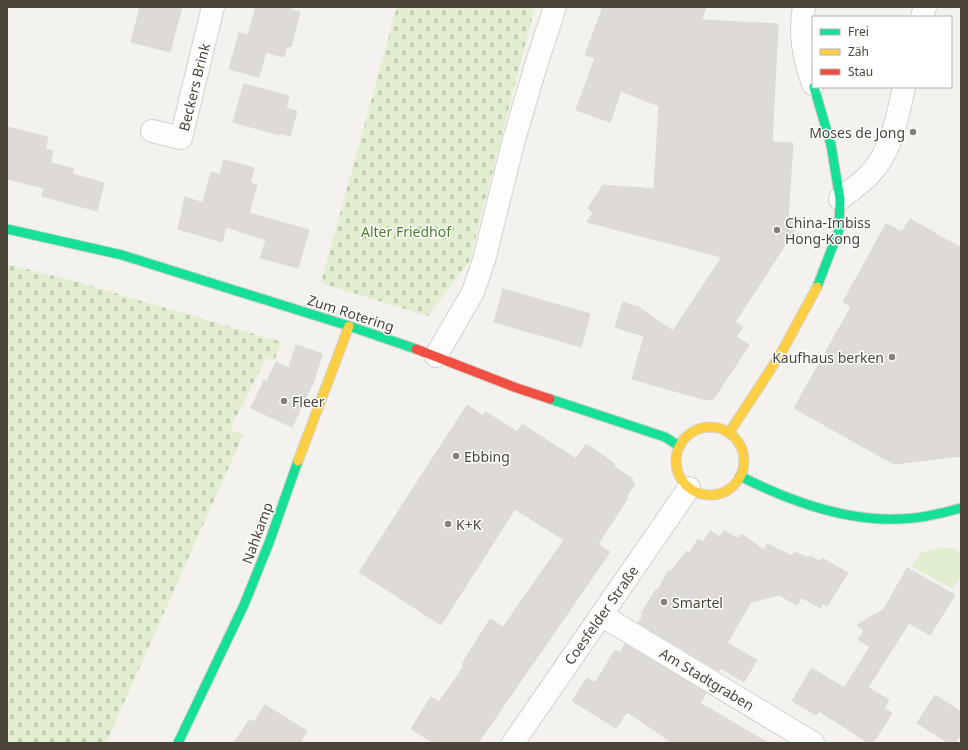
<svg xmlns="http://www.w3.org/2000/svg" width="968" height="750" font-family="'Noto Sans',sans-serif">
  <style>
    .grass { fill: #e1eecf }
    .cemetery { fill: url(#cemetery-stones) }
    .building { fill: #dedbd6; stroke: #dcd9d4 }
    .lines { fill: none; stroke-linecap: round; stroke-linejoin: round }
    .street-casing { stroke: #d2d0cb; stroke-width: 24 }
    .fast-casing { stroke: #d3cfc5; stroke-width: 11 }
    .slow-casing { stroke: #d3cfc5; stroke-width: 11 }
    .jam-casing { stroke: #d3cfc5; stroke-width: 11 }
    .street { stroke: #fdfdfc; stroke-width: 22 }
    .fast { stroke: #16e098; stroke-width: 9 }
    .slow { stroke: #ffcf43; stroke-width: 9 }
    .jam { stroke: #f24e42; stroke-width: 9 }
    .poi-dot { fill: #868178; stroke: #fff; stroke-width: 1.5 }
    .labels { text-anchor: middle; dominant-baseline: central; stroke-width: 3; stroke-linejoin: round; paint-order: stroke }
    .street-label { font-size: 14px; fill: #4b4439; stroke: #fff }
    .poi-label { font-size: 14px; fill: #4b4439; stroke: #fff; text-anchor: start }
    .park-label { font-size: 14px; fill: #4a7f2a; stroke: #fff }
  </style>
  <defs>
    <pattern id="cemetery-stones" width="16" height="16" patternUnits="userSpaceOnUse"><rect width="16" height="16" fill="#e1eecf"/><path d="M2 7V4a2 2 0 0 1 4 0v3zM10 15v-3a2 2 0 0 1 4 0v3z" fill="#c3cdb2"/></pattern>
  </defs>
  <rect width="100%" height="100%" fill="#f4f2ee"/>
  <polygon class="grass" points="943,548 953,548 961,554 961,577 952,589 911,566 922,552"/>
  <g class="cemetery">
    <polygon points="397,7 535,7 469,262 428,316 321,283"/>
    <polygon points="7,264 74,281 282,342 274,361 266,358 230,429 243,435 106,743 7,743"/>
  </g>
  <g class="building">
    <polygon points="140,7 182,7 170,52 131,42"/>
    <polygon points="256,7 291,7 292,10 300,12 291,47 287,46 284,57 266,52 259,77 229,69 239,33 248,35"/>
    <polygon points="603,7 706,7 701,20 778,24 772,142 793,143 788,217 799,224 735,322 743,327 736,337 749,345 714,398 706,400 632,379 644,336 615,327 623,302 638,307 673,331 722,257 587,222 593,213 588,208 603,185 654,189 659,106 621,91 610,122 576,110 595,58 585,55"/>
    <polygon points="244,84 289,96 286,108 297,111 290,136 279,133 279,135 233,122"/>
    <polygon points="7,127 48,137 45,149 53,151 50,163 74,169 72,174 104,183 97,211 42,196 44,188 7,179"/>
    <polygon points="224,160 254,168 250,183 257,185 249,213 309,230 298,268 260,258 266,240 226,227 222,242 178,229 185,197 203,203 211,172 220,175"/>
    <polygon points="910,219 961,248 961,456 894,464 794,408 851,307 843,302 886,224 902,232"/>
    <polygon points="503,289 590,314 581,347 494,322"/>
    <polygon points="296,345 322,354 314,381 292,427 251,408 264,380 267,381 276,362 289,368"/>
    <polygon points="467,405 483,416 486,412 517,432 522,424 576,459 586,444 615,464 613,466 633,479 631,481 635,484 626,497 628,498 598,544 610,552 478,743 434,743 411,729 431,697 439,702 464,666 462,664 490,619 503,627 564,540 515,509 441,625 359,572"/>
    <polygon points="710,531 720,537 724,531 739,539 741,534 764,550 767,544 792,556 794,552 809,558 810,556 820,562 822,558 848,573 827,606 823,603 820,608 801,597 797,605 779,595 751,602 727,643 757,660 744,682 721,668 719,671 638,623 643,615 641,614 656,589 658,590 668,571 670,572 687,551 690,553 698,539 703,542"/>
    <polygon points="907,568 955,595 930,635 909,623 868,687 889,700 884,708 892,713 873,743 869,743 819,711 816,715 792,701 812,668 844,688 870,647 858,639 864,631 857,625 884,609"/>
    <polygon points="625,644 706,693 700,703 768,743 672,743 650,727 627,712 616,728 572,701 587,678 595,683 615,650 620,653"/>
    <polygon points="935,695 961,712 961,733 955,743 949,743 917,723"/>
    <polygon points="265,705 307,731 300,743 234,743 249,720 254,722"/>
  </g>
  <g class="lines">
    <defs>
      <g id="street">
        <path d="M804,7C799,35 804,58 813,84"/>
        <polyline points="922,17 925,7"/>
        <polyline points="152,131 181,138 213,7"/>
        <path d="M840,199C849,191 861,184 869,175C892,151 897,119 904,87"/>
        <polyline points="436,356 473,292 484,260 513,143 536,65 555,7"/>
        <polyline points="601,615 813,743"/>
        <polyline points="513,743 689,488"/>
      </g>
      <g id="fast">
        <polyline points="814,87 831,145 840,199 839,230 817,287"/>
        <polyline points="7,229 122,255 349,326 416,349"/>
        <polyline points="550,399 665,437 679,446"/>
        <path d="M740,476C787,500 845,521 898,519C919,519 940,514 961,508"/>
        <polyline points="178,743 244,605 269,543 298,461"/>
      </g>
      <g id="slow">
        <circle cx="710" cy="461" r="34"/>
        <polyline points="729,433 780,355 817,287"/>
        <polyline points="298,461 349,326"/>
      </g>
      <polyline id="jam" points="416,349 514,387 550,399"/>
    </defs>
    <use href="#street" class="street-casing"/>
    <use href="#fast" class="fast-casing"/>
    <use href="#slow" class="slow-casing"/>
    <use href="#jam" class="jam-casing"/>
    <use href="#street" class="street"/>
    <use href="#fast" class="fast"/>
    <use href="#slow" class="slow"/>
    <use href="#jam" class="jam"/>
  </g>
  <g class="poi-dot">
    <circle cx="913" cy="132" r="4"/>
    <circle cx="777" cy="230" r="4"/>
    <circle cx="892" cy="357" r="4"/>
    <circle cx="284" cy="401" r="4"/>
    <circle cx="456" cy="456" r="4"/>
    <circle cx="448" cy="524" r="4"/>
    <circle cx="664" cy="602" r="4"/>
  </g>
  <g class="labels">
    <g class="street-label">
      <text transform="translate(194 87) rotate(-76)">Beckers Brink</text>
      <text transform="translate(351 313) rotate(18)">Zum Rotering</text>
      <text transform="translate(257 533) rotate(-70)">Nahkamp</text>
      <text transform="translate(601 615) rotate(-55)">Coesfelder Straße</text>
      <text transform="translate(707 679) rotate(31)">Am Stadtgraben</text>
    </g>
    <g class="poi-label">
      <text x="905" y="132" text-anchor="end">Moses de Jong</text>
      <text x="785" y="222">China-Imbiss<tspan x="785" dy="16">Hong-Kong</tspan></text>
      <text x="884" y="357" text-anchor="end">Kaufhaus berken</text>
      <text x="292" y="401">Fleer</text>
      <text x="464" y="456">Ebbing</text>
      <text x="456" y="524">K+K</text>
      <text x="672" y="602">Smartel</text>
    </g>
    <g class="park-label">
      <text x="406" y="231">Alter Friedhof</text>
    </g>
  </g>
  <rect width="968" height="750" fill="none" stroke="#4b4439" stroke-width="16"/>
  <rect x="812" y="16" width="140" height="72" fill="#ffffff" stroke="#b7b4b0"/>
  <rect x="820" y="29" width="20" height="6" fill="#16e098" stroke="#b7b4b0"/>
  <text x="848" y="36" font-size="12" fill="#4b4439">Frei</text>
  <rect x="820" y="49" width="20" height="6" fill="#ffcf43" stroke="#b7b4b0"/>
  <text x="848" y="56" font-size="12" fill="#4b4439">Zäh</text>
  <rect x="820" y="69" width="20" height="6" fill="#f24e42" stroke="#b7b4b0"/>
  <text x="848" y="76" font-size="12" fill="#4b4439">Stau</text>
</svg>
